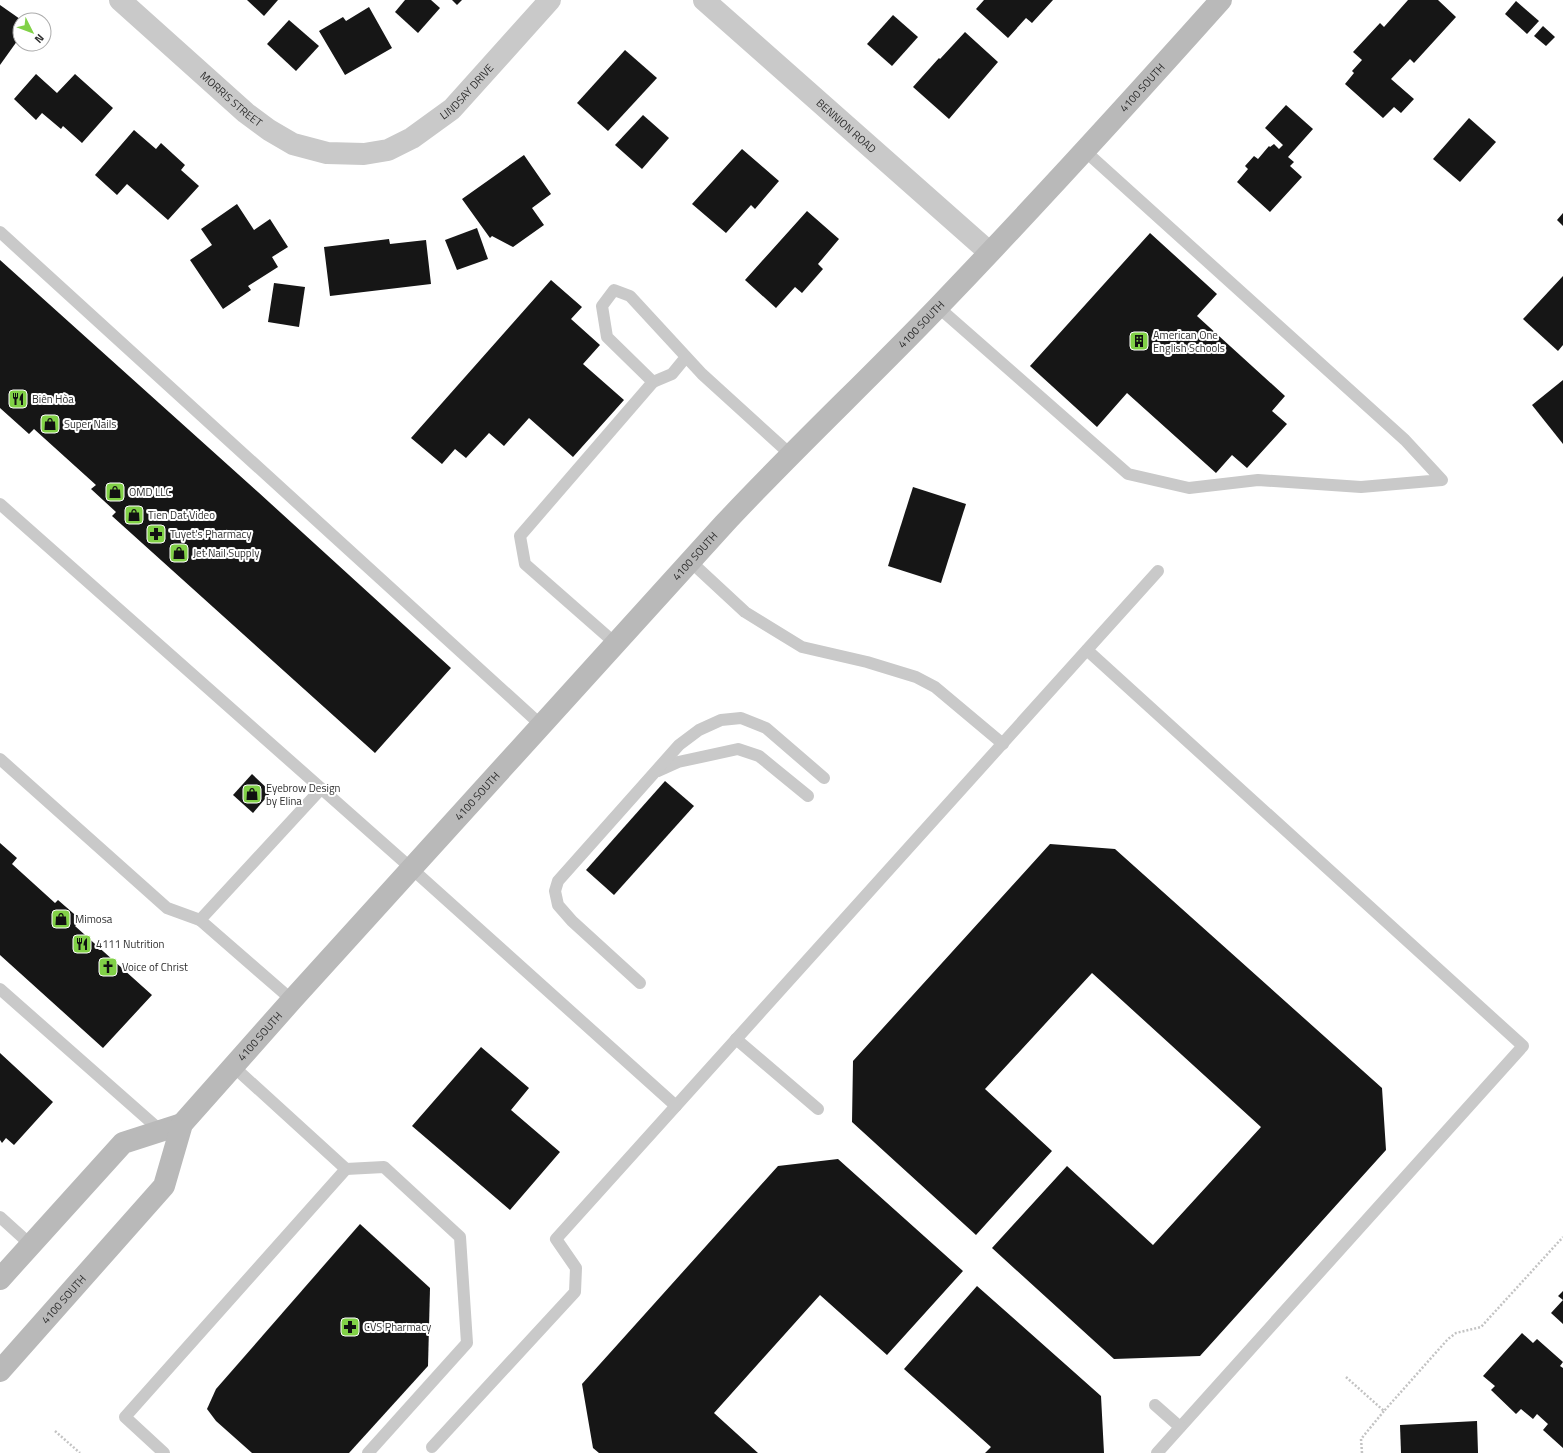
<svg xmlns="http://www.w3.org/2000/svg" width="1563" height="1453" font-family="'Titillium Web',sans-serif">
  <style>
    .building { fill: #161616 }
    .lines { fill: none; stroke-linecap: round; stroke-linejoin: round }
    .path { stroke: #c3c3c3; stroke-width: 2.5; stroke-dasharray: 2 2; stroke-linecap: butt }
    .lane { stroke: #c9c9c9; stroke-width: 12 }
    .street { stroke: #c9c9c9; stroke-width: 22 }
    .secondary { stroke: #b9b9b9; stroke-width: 22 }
    .labels { text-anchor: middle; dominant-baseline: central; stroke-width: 4; stroke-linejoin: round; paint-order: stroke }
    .street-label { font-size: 11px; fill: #2f2f2f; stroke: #fff }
    .poi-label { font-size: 11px; fill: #2f2f2f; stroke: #fff; text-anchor: start }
  </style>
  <rect width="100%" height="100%" fill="#fff"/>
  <g class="building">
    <polygon points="247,0 278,0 264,16"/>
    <polygon points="405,0 431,0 440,8 418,33 395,12"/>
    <polygon points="452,0 462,0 457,5"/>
    <polygon points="984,0 1053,0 1032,23 1026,18 1008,38 976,9"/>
    <polygon points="1408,0 1438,0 1456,17 1414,63 1410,59 1391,79 1414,99 1401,113 1394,107 1383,118 1345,84 1354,73 1352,71 1362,60 1353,52 1380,23 1384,27"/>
    <polygon points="1516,1 1539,21 1527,34 1505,14"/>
    <polygon points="0,5 20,19 20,37 0,65"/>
    <polygon points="369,7 392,48 345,75 319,31 343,17 346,21"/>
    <polygon points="893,15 918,37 892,66 867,44"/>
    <polygon points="289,20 319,46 296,71 267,44"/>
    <polygon points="1543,26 1555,37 1546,46 1534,36"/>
    <polygon points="965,32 998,62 949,119 913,87 939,58 940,59"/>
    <polygon points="625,50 657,78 608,131 577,103"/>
    <polygon points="36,74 57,93 75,74 113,108 82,143 63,126 61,129 42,113 36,120 14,99"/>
    <polygon points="1286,105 1313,129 1288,157 1294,162 1290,166 1302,177 1270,212 1237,182 1248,169 1245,166 1254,156 1258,159 1269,146 1270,147 1274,144 1279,149 1283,145 1265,128"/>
    <polygon points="643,115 669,138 642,169 615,145"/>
    <polygon points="1469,118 1496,142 1460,182 1433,159"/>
    <polygon points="134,130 156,149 161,143 185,165 181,170 199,186 168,220 127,184 117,195 95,175"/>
    <polygon points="742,149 779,181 755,209 751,205 726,233 692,204"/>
    <polygon points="524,155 551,194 532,208 544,225 513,247 492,236 490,238 462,199"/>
    <polygon points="237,204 254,230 270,219 288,247 272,257 278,267 248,286 251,290 223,309 190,260 212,245 201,229"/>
    <polygon points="807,211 839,239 818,264 823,269 802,293 795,287 776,308 745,280"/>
    <polygon points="1563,213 1563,226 1557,220"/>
    <polygon points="477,228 488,259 457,270 445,240"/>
    <polygon points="1150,233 1217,294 1197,316 1285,396 1272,411 1287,424 1247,468 1232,455 1216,473 1127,393 1097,427 1030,366"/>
    <polygon points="389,239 390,244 426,240 431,284 330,296 324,247"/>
    <polygon points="0,260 258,492 451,668 375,753 112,516 116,512 91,489 96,485 34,429 29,434 0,408"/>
    <polygon points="1563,276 1563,345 1558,351 1523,319"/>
    <polygon points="551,280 582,307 571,319 600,345 583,364 624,400 573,457 529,418 504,446 489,433 466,458 455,449 442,464 411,438"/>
    <polygon points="274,283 305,287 299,327 268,322"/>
    <polygon points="1563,380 1563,444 1532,405"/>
    <polygon points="913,487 966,504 941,583 888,566"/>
    <polygon points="252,774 271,792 253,813 233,795"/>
    <polygon points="665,781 694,806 614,895 586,870"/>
    <polygon points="0,843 17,858 12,864 55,903 58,900 81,920 75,926 152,995 103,1048 0,955"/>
    <polygon points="1050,844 1115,849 1382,1088 1386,1150 1200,1356 1114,1359 992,1248 1067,1166 1153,1245 1261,1127 1092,973 985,1089 1052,1151 976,1235 852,1122 853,1061"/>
    <polygon points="481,1047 529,1088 511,1110 560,1152 510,1210 412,1126"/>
    <polygon points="0,1053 53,1102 14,1145 6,1138 2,1143 0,1140"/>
    <polygon points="838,1159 963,1271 887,1355 820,1295 714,1413 758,1453 599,1453 593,1448 582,1384 778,1166"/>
    <polygon points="360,1224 430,1288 428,1366 349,1453 252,1453 216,1421 207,1409 216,1389"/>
    <polygon points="977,1286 1101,1396 1104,1453 985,1453 991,1447 904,1369"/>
    <polygon points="1563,1291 1563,1324 1551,1313 1563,1300 1558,1296"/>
    <polygon points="1522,1333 1533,1343 1537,1339 1563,1362 1560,1366 1563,1368 1563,1448 1543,1430 1548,1424 1537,1414 1533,1419 1521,1409 1516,1414 1491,1390 1495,1386 1483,1376"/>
    <polygon points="1477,1421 1478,1453 1401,1453 1400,1425"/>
  </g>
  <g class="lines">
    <g class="path">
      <polyline points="1346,1377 1384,1411 1448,1339 1456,1333 1481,1327 1563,1237"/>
      <polyline points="55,1431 80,1453"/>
      <polyline points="1362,1453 1361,1439 1384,1411"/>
    </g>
    <g class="lane">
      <polyline points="0,232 541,725"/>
      <polyline points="938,307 1128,474 1189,488 1258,480 1361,487 1442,480 1405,440 1085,151"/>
      <polyline points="686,357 672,374 653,382 607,337 602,306 614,290 630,296 702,374 790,454"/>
      <polyline points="0,504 411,868 676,1106"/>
      <polyline points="690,561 745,612 802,647 867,662 916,677 935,687 1003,744"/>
      <polyline points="615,643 525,564 520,536 653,382"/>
      <polyline points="1087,650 1523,1046 1157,1453"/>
      <polyline points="0,759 167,908 200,920"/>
      <polyline points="658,771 678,762 738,749 759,756 808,796"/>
      <polyline points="640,983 572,921 558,905 555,891 558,881 679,745 699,730 721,720 741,718 766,728 824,778"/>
      <polyline points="0,989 161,1131"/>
      <polyline points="292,1000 200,920 321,789"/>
      <polyline points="736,1039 818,1109"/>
      <polyline points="346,1169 384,1167 460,1237 467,1343 368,1453"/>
      <polyline points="0,1217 31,1245"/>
      <polyline points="1155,1405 1180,1427"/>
      <polyline points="432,1447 575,1292 576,1268 556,1239 1158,571"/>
      <polyline points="164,1453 125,1417 346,1169 234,1067"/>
    </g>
    <g class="street">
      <path id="s1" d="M120,0L246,113L269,130L293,144L327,153L364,154L388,150L412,138L452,109L550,0"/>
      <path id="s2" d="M704,0L989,252"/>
    </g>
    <g class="secondary">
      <polyline points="0,1279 123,1143 182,1124"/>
      <path id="s3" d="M0,1371L164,1186L182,1124L292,1000L724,524C793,450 868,380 938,307C1035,206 1128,104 1221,0"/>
    </g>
  </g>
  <defs>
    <symbol id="building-square" viewBox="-11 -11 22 22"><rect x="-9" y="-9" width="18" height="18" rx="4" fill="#81d147" stroke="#fff"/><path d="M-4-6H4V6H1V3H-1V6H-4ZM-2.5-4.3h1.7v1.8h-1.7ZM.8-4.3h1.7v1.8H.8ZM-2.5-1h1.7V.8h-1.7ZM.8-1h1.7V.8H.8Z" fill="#111"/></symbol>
    <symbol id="restaurant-square" viewBox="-11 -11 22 22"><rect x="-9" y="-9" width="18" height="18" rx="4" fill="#81d147" stroke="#fff"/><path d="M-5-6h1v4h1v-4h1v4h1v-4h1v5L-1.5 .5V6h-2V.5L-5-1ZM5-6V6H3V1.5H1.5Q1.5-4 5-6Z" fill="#111"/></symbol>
    <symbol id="shop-square" viewBox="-11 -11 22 22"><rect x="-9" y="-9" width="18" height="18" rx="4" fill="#81d147" stroke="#fff"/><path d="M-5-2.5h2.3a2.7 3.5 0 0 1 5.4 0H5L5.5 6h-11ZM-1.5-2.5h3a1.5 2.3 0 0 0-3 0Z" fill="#111"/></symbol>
    <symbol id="pharmacy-square" viewBox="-11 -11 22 22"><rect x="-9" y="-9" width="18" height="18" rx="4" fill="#81d147" stroke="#fff"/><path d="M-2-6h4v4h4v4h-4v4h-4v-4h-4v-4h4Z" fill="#111"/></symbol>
    <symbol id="church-square" viewBox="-11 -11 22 22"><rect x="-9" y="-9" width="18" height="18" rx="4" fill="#81d147" stroke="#fff"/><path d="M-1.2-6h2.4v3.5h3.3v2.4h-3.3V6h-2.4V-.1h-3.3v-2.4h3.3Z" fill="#111"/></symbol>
  </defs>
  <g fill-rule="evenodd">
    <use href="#building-square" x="1128" y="330" width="22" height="22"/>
    <use href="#restaurant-square" x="7" y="388" width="22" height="22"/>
    <use href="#shop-square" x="39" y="413" width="22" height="22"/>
    <use href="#shop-square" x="104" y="481" width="22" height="22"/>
    <use href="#shop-square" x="123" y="504" width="22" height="22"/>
    <use href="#pharmacy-square" x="145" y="523" width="22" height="22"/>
    <use href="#shop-square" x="168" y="542" width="22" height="22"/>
    <use href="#shop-square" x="241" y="783" width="22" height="22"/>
    <use href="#shop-square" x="50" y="908" width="22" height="22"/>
    <use href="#restaurant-square" x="71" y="933" width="22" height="22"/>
    <use href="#church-square" x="97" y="956" width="22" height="22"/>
    <use href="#pharmacy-square" x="339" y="1316" width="22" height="22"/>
  </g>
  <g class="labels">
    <g class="street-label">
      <text stroke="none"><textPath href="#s3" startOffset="1725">4100 SOUTH</textPath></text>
      <text stroke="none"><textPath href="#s1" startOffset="421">LINDSAY DRIVE</textPath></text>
      <text stroke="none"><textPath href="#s1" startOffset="149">MORRIS STREET</textPath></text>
      <text stroke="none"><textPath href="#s2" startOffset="190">BENNION ROAD</textPath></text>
      <text stroke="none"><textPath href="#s3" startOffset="1401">4100 SOUTH</textPath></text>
      <text stroke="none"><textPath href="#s3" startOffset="1077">4100 SOUTH</textPath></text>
      <text stroke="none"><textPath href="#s3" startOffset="753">4100 SOUTH</textPath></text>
      <text stroke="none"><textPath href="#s3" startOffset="429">4100 SOUTH</textPath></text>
      <text stroke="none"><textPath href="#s3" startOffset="96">4100 SOUTH</textPath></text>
    </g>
    <g class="poi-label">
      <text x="1153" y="335">American One<tspan x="1153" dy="13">English Schools</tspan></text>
      <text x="32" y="399">Biên Hòa</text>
      <text x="64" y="424">Super Nails</text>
      <text x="129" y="492">OMD LLC</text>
      <text x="148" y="515">Tien Dat Video</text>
      <text x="170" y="534">Tuyet's Pharmacy</text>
      <text x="193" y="553">Jet Nail Supply</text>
      <text x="266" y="788">Eyebrow Design<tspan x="266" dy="13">by Elina</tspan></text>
      <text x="75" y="919">Mimosa</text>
      <text x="96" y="944">4111 Nutrition</text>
      <text x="122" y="967">Voice of Christ</text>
      <text x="364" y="1327">CVS Pharmacy</text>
    </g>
  </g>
  <g transform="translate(32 32) rotate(132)"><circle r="19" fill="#ffffff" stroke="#acacac"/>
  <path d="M0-3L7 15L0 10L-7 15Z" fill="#81d147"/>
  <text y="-6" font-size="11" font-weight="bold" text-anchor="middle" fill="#2f2f2f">N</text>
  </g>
</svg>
